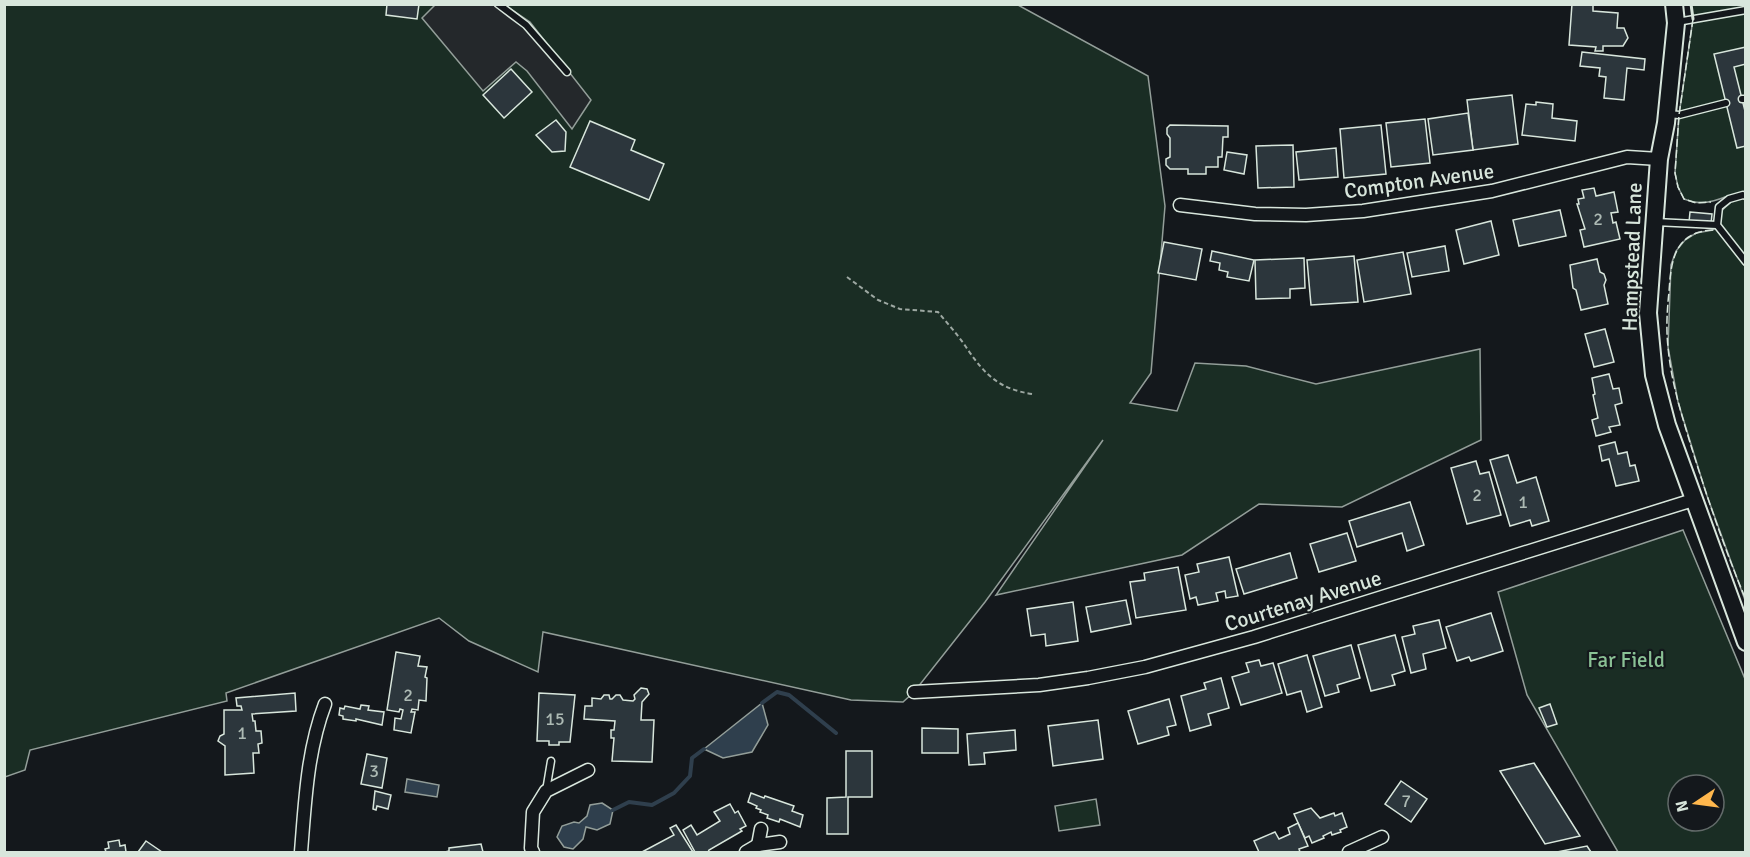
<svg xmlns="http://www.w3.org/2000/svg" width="1750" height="857" font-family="Signika,sans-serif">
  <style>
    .green { fill: #1a2d24; stroke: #939e99; stroke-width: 1.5; fill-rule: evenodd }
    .parking { fill: #24282b; stroke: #939e99; stroke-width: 1.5 }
    .water { fill: #2f3f4d; stroke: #939e99; stroke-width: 1.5 }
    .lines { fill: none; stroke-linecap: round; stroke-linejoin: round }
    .stream { stroke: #2f3f4d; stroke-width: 4 }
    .building { fill: #2c363c; stroke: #d8e6dc; stroke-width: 1.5 }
    .service-casing { stroke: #d8e6dc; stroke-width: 9 }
    .minor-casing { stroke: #d8e6dc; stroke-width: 15 }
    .secondary-casing { stroke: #d8e6dc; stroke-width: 20 }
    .path { stroke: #9da8a2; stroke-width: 2; stroke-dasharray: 4.5 3; stroke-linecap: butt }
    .service { stroke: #14181c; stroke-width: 6 }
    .minor { stroke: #14181c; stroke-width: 12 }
    .secondary { stroke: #14181c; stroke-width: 16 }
    .fence { stroke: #d8e6dc; stroke-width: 1.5; stroke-dasharray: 8 3; stroke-linecap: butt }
    .wall { stroke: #d8e6dc; stroke-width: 3 }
    .labels { text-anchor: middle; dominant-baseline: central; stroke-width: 4.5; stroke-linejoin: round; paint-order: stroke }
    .number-label { font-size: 18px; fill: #adbab4 }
    .street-label { font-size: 21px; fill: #d8e6dc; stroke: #14181c }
    .park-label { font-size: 21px; fill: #8ac095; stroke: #14181c }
  </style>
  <rect width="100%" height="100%" fill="#14181c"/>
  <g class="green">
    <polygon points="5,5 1018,5 1148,76 1165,206 1151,373 1130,403 1177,411 1195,363 1246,366 1316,384 1480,349 1481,440 1342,507 1259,504 1182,555 996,595 1103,440 985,602 914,692 903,702 851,700 543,632 538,672 469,641 439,618 226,693 227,701 30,750 25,770 5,777"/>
    <path d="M1691,5H1745V600L1706,493L1678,402L1668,347L1671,265L1676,251L1685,240L1696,233L1713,230L1717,225L1719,213L1730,203L1725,197C1710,203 1699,205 1684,199L1678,187L1675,173L1679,115L1693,19Z"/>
    <path d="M1683,530L1745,679V852H1618L1527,695L1498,592ZM1678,785H1714V821H1678Z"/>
    <polygon points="1096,799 1100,825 1059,831 1055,806"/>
  </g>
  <polygon class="parking" points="435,5 505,5 530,22 591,100 572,129 527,71 516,62 483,91 422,18"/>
  <g class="water">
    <polygon points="762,703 768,725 752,752 723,758 704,749"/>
    <polygon points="407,779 439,785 437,797 405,792"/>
    <polygon points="602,803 613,810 610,824 597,830 586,827 583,839 573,849 564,847 557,837 562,826 574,822 579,823 587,816 590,805"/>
  </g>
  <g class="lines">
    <g class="stream">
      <polyline points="762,703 777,692 789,695 836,733"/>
      <polyline points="613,810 629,802 652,805 674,793 690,776 692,758 704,749"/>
    </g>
  </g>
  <g class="building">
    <polygon points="387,4 419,4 417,19 386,15"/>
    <polygon points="1572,4 1593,4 1593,11 1618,13 1617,28 1624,28 1628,38 1623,46 1603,46 1603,51 1595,51 1596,47 1569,45"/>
    <polygon points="1746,47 1746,64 1734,67 1746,115 1746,146 1737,148 1714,54"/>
    <polygon points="1582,52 1645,59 1644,70 1627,68 1624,100 1604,98 1606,77 1599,76 1600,68 1580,66"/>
    <polygon points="511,69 532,92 504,118 483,95"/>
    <polygon points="1512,95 1518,144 1473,150 1467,100"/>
    <polygon points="1536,102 1553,104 1552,118 1577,121 1575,141 1522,135 1526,104 1536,105"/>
    <polygon points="1468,113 1473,150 1433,155 1428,119"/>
    <polygon points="1425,119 1430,163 1391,167 1386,123"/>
    <polygon points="556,120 566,132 565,151 552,152 536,135"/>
    <polygon points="590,121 635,140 631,150 664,164 649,200 570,167"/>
    <polygon points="1170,125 1228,126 1228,137 1223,137 1222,157 1218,157 1218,167 1206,167 1206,174 1188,174 1188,169 1170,169 1166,165 1166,159 1170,157 1170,138 1167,134 1167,128"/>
    <polygon points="1381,125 1386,174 1344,178 1340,129"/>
    <polygon points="1293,145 1294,187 1258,188 1256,146"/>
    <polygon points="1336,148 1338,177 1299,180 1296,152"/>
    <polygon points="1227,152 1247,155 1244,174 1224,170"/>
    <polygon points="1594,188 1596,196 1614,192 1618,212 1611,213 1613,223 1616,222 1620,239 1584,247 1580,230 1585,229 1577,204 1579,204 1578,199 1584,198 1582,190"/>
    <polygon points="1560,210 1566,236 1519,246 1513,220"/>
    <polygon points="1690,212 1712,214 1711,224 1689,222"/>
    <polygon points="1491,221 1499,255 1464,264 1456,230"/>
    <polygon points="1164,242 1202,249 1196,280 1158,273"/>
    <polygon points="1445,246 1449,271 1412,277 1407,253"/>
    <polygon points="1212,251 1254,260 1249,281 1227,277 1228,272 1219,270 1220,263 1210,261"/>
    <polygon points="1403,252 1411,294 1364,302 1357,260"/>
    <polygon points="1354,256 1358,302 1311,305 1307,260"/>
    <polygon points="1304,258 1305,288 1290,289 1290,298 1256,299 1255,260"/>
    <polygon points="1597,259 1600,272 1604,274 1606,280 1604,285 1608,304 1581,310 1576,290 1573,288 1570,265"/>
    <polygon points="1605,329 1614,362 1594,367 1585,334"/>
    <polygon points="1609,374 1613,389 1619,388 1622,403 1615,405 1620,425 1609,427 1611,432 1596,436 1592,420 1598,418 1593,395 1595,394 1592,378"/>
    <polygon points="1615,442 1618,454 1627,452 1630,466 1635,465 1639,481 1616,486 1609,459 1602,461 1599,446"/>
    <polygon points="1508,455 1517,483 1536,477 1549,521 1532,526 1530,520 1510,526 1490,460"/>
    <polygon points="1476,461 1480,474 1489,472 1501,515 1467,524 1451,468"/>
    <polygon points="1410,502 1424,545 1407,551 1402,533 1357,547 1349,521"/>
    <polygon points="1347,533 1356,561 1319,572 1310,544"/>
    <polygon points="1290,553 1297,578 1244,594 1236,569"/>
    <polygon points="1229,557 1238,596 1226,598 1225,591 1216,593 1218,601 1198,605 1196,597 1190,599 1185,575 1199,572 1197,564"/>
    <polygon points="1178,567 1186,610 1136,618 1130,582 1145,580 1144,573"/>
    <polygon points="1126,600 1131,624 1091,632 1086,607"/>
    <polygon points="1073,602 1078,641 1046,646 1045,634 1031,636 1027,609"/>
    <polygon points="1491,613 1503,651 1471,661 1469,657 1457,661 1446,627"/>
    <polygon points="1439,620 1446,648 1423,654 1426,669 1411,673 1402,637 1415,634 1413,626"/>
    <polygon points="1395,635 1405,671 1392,675 1395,685 1371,691 1358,645"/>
    <polygon points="1351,645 1360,678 1337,685 1339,692 1325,696 1313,656"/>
    <polygon points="396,652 420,656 418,666 427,667 425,677 427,678 426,701 419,700 418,710 412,709 411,712 415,712 411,733 394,730 395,718 401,719 403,710 400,709 399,712 387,710"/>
    <polygon points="1307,655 1322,707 1307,712 1301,691 1287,695 1278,664"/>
    <polygon points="1259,660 1261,666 1273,663 1282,693 1241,705 1232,677 1249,672 1246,663"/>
    <polygon points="1221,678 1229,708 1208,714 1211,725 1190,731 1181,696 1206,689 1204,683"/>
    <polygon points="641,688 647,689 649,694 642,702 641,720 654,720 652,762 612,761 614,738 611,738 611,730 614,730 615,721 584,719 585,706 592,706 592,698 601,699 604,695 609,695 610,699 612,699 616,695 620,695 623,700 633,701 635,699 634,695"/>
    <polygon points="295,693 296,711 252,714 253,721 255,721 256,731 261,731 262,743 258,744 259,753 253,753 254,773 225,775 225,746 218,741 220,736 224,734 224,710 242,710 241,706 237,706 236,698"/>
    <polygon points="539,693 575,695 570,742 559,742 559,745 549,745 549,741 537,741"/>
    <polygon points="1169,699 1176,725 1167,727 1169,735 1138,744 1128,711"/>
    <polygon points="1550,704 1557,724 1547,727 1539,708"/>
    <polygon points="361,705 369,706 368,710 384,712 382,725 356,719 356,721 343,719 343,716 339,715 340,708 344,709 345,706 360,709"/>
    <polygon points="1098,720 1103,759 1053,766 1048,726"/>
    <polygon points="922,728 958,729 958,753 922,753"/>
    <polygon points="1015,730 1016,750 984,753 985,764 969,765 967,734"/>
    <polygon points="846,751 872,751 872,797 848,797 848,834 827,834 827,798 846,797"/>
    <polygon points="367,754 387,758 382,788 361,784"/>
    <polygon points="1534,763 1580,836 1545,844 1500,771"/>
    <polygon points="1401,781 1427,799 1411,822 1385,804"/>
    <polygon points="375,791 391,795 388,809 377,806 376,810 373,809"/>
    <polygon points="751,793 764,798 765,796 794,806 792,811 803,815 800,827 780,819 779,822 767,818 768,815 760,812 761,810 756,808 757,806 748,802"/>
    <polygon points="730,804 735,813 738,811 746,826 740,829 742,831 709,850 708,852 695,852 683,830 691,825 697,835 720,821 714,812"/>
    <polygon points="1311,808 1320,818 1334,813 1335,816 1342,813 1347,827 1340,830 1341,832 1332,835 1331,832 1323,836 1324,838 1312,843 1309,836 1305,838 1294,814"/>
    <polygon points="1298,823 1308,846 1299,849 1300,852 1259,852 1254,841 1275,832 1279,839 1290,834 1288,828"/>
    <polygon points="676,825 693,852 642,852 674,835 670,828"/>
    <polygon points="119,840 120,846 125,845 126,852 106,852 105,849 109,848 108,842"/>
    <polygon points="146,841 162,852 138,852"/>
    <polygon points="481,844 483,852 445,852 449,851 449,848"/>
    <polygon points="1587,846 1591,852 1557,852"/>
  </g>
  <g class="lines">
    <defs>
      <g id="service">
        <polyline points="498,4 526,25 567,72"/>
        <polyline points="1677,22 1746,10"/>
        <polyline points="1742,99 1746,99"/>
        <polyline points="1668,114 1679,115 1726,103"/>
        <polyline points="1746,196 1743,195 1729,199 1719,207 1717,225 1746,262"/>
        <polyline points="1655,222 1717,225"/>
        <polyline points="546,791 551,761"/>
      </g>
      <g id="minor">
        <polyline points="1180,205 1255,214 1306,215 1363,211 1492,191 1627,157 1659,159"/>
        <polyline points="914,692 1039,685 1088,678 1145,667 1254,637 1693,500"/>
        <polyline points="758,845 761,829"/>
        <path d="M301,852C305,803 307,751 325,704"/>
        <polyline points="533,852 531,848 533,812 546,791 588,770"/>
        <polyline points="746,852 758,845 780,842"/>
        <polyline points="1349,852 1382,837"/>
      </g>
      <polyline id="secondary" points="1674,4 1676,23 1666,123 1659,159 1648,313 1654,375 1667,425 1746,642"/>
    </defs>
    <use href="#service" class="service-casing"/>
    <use href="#minor" class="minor-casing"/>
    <use href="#secondary" class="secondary-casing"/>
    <path class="path" d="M847,277L878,300L900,309L938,312C948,324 959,336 968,350C986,376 1000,389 1032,394"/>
    <use href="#service" class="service"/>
    <use href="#minor" class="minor"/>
    <use href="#secondary" class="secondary"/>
    <g class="fence">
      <polyline points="1693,19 1679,115 1675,173 1678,187 1684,199 1696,203 1711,202"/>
      <path d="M1713,230C1674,232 1671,261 1669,292C1667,310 1666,329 1668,347C1671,382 1682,416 1692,449C1708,500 1725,550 1746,600"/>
    </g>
    <polyline class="wall" points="1691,4 1693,19"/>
  </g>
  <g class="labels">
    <g class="number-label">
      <text x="1598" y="219">2</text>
      <text x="1477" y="495">2</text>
      <text x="1523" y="502">1</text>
      <text x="408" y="695">2</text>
      <text x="555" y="719">15</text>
      <text x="242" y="733">1</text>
      <text x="374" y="771">3</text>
      <text x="1406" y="801">7</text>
    </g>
    <g class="street-label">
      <text transform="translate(1419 181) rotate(-8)">Compton Avenue</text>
      <text transform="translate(1632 257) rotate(-88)">Hampstead Lane</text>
      <text transform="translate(1303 601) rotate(-17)">Courtenay Avenue</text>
    </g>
    <g class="park-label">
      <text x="1626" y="660">Far Field</text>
    </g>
  </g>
  <rect width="1750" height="857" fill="none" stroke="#d8e6dc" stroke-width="12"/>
  <g transform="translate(1696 803) rotate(257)"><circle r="28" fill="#14181c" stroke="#626a69" stroke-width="1.5"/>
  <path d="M0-4.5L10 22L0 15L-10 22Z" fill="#ffb74d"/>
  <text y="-9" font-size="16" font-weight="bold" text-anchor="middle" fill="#d8e6dc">N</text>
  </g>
</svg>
